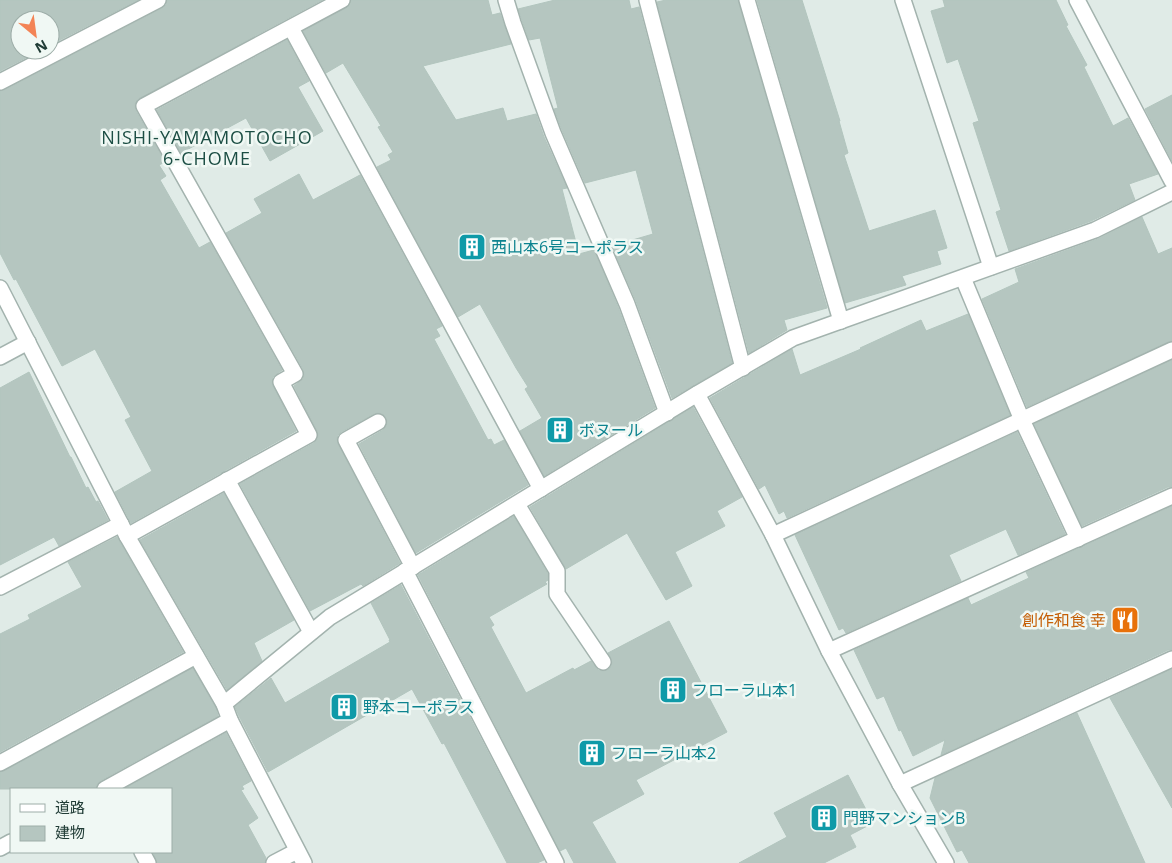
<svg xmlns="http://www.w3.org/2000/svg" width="1172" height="863" font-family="'Open Sans','Noto Sans JP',sans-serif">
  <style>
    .building { fill: #b5c6c0; stroke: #b2c5be }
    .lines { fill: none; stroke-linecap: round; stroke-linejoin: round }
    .lane-casing { stroke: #a3b3ae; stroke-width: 18 }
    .street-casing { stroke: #a3b3ae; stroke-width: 18 }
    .lane { stroke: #fff; stroke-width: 15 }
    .street { stroke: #fff; stroke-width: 15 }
    .labels { text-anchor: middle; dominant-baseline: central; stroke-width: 5; stroke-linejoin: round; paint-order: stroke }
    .culture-label { font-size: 16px; fill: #0d838f; stroke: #f0f8f4; text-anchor: start }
    .food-label { font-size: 16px; fill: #c56008; stroke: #f0f8f4; text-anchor: end }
    .neighbourhood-label { font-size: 18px; letter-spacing: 1px; fill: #1c4e44; stroke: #f0f8f4 }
  </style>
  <rect width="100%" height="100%" fill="#e0ebe7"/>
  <g class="building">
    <polygon points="0,0 138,0 50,45 50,20 20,20 20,50 41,50 0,71"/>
    <polygon points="167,0 322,0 140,98 136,101 135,105 136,111 165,162 159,165 166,176 160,180 199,248 210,242 282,370 273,377 272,382 273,386 296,431 131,523 115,492 152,471 125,420 131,417 95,349 62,366 16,279 14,280 0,253 0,91 4,90 162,8 166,5"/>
    <polygon points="351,0 488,0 492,15 500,13 511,44 423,66 456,120 503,108 507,121 536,114 544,137 567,188 562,189 579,254 594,250 618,307 655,408 544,476 520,431 542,418 525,389 528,387 516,368 480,304 458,317 377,167 391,160 388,155 393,152 378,127 381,126 343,63 326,73 303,31 346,8 350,4"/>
    <polygon points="555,0 629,0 631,9 639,7 732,363 672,398 636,301 612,246 653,234 636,170 585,183 562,130 554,109 558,108 540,38 529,40 518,9"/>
    <polygon points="666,0 738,0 827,308 784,320 787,330 749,353 657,2"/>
    <polygon points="757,0 802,0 840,121 839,121 848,153 844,155 869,231 935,210 947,248 937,251 941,264 902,276 906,285 845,303"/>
    <polygon points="943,0 1056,0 1068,25 1066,26 1087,65 1084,67 1113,126 1128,118 1158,174 1129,184 1135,200 1091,221 1009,251 996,212 1001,210 973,123 979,121 958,59 947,63 931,11 945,7"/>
    <polygon points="287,40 309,81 298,87 323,131 270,161 246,118 181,153 157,110"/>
    <polygon points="1172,95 1172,161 1145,109"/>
    <polygon points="299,174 313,200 360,175 442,326 436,329 440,336 434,339 488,440 491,439 494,445 504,440 528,485 416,553 359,444 383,430 386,426 387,423 386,417 382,414 378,413 374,414 341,432 338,435 337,439 338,444 400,563 363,586 361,584 310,611 240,484 314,443 317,439 318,435 317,431 294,386 303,379 304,375 303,369 226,233 262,213 254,199"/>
    <polygon points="1142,217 1158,254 1172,248 1172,341 1168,342 1027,407 982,299 1019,282 1015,269 1098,239"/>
    <polygon points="968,314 1010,415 787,518 784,511 779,514 765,485 759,489 710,398 792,349 800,375 861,349 860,348 921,320 926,331"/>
    <polygon points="1172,360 1172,487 1168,487 1082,526 1034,424"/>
    <polygon points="29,372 70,457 71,457 86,488 88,487 96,502 98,501 108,520 59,546 54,537 0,565 0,388"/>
    <polygon points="693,407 742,497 717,511 725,526 675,552 692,586 666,600 627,533 566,569 530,507"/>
    <polygon points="1017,432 1065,534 1018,555 1006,529 949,555 961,581 846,633 843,628 839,630 795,535"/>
    <polygon points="224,493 294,620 254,643 262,661 227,690 140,540"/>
    <polygon points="1172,506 1172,650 1168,650 941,755 945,740 913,756 901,730 899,731 884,696 877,699 854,650 968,598 971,605 1029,578 1026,572"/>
    <polygon points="514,516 548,574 548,580 545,582 547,584 489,617 494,625 491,627 526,693 573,668 574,670 591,661 598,670 603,671 608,670 611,667 612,662 608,653 669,621 727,732 636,780 644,794 592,822 616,863 574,863 566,848 560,851 418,575"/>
    <polygon points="117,537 183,652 0,752 0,634 30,619 28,615 82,587 68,562"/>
    <polygon points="401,585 544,860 537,863 507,863 444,743 442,744 412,689 268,772 239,716 235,707 271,678 285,703 390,642 389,640 390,640 371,603"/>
    <polygon points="193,668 216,708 218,716 100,781 97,785 96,789 0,789 0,772 4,771"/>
    <polygon points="1172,669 1172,808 1110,698"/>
    <polygon points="1077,713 1145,863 969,863 962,850 957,852 930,798 935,778"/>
    <polygon points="226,733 251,781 242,786 244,789 241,790 258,818 248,825 266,858 265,863 157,863 153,852 171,852 171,789 124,789"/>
    <polygon points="848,775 873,823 850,835 856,847 824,863 739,863 787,837 774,813"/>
  </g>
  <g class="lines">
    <defs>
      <g id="lane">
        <polyline points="517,504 557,571 557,594 603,662"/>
        <polyline points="405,571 556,863"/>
        <polyline points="142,852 148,863"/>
        <polyline points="274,863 297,851"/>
      </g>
      <g id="street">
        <polyline points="506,0 513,23 553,133 627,304 667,413"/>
        <polyline points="647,0 743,368"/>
        <polyline points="747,0 841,321"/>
        <polyline points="903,0 991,267"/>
        <polyline points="1077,0 1172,181"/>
        <polyline points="291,28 541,489"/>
        <polyline points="0,82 158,0"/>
        <polyline points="963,278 1022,420 1078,539"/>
        <polyline points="0,288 127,536 224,704 230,720 304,863"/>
        <polyline points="0,357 28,342"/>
        <polyline points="697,394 773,535 829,651 900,784 946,863"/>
        <polyline points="378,422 346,440 413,567"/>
        <polyline points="227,480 311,632"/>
        <polyline points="773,535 1172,350"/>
        <polyline points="127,536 309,435 281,382 295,374 144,106 342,0"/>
        <polyline points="0,587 121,524"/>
        <polyline points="829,651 1172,496"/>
        <polyline points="224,704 330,617 697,394 793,338 1095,230 1172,192"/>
        <polyline points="0,763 196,656"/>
        <polyline points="900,784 1172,659"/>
        <polyline points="105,789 230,720"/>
        <polyline points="0,848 11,842"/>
      </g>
    </defs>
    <use href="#lane" class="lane-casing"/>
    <use href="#street" class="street-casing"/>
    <use href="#lane" class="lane"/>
    <use href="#street" class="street"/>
  </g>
  <defs>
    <symbol id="building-square" viewBox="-11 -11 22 22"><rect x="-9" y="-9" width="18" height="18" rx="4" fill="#0f9aa8" stroke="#f0f8f4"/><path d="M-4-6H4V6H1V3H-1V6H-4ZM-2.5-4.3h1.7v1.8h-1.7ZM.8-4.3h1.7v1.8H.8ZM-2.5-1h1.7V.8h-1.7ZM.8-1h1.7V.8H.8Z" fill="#fff"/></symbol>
    <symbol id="restaurant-square" viewBox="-11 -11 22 22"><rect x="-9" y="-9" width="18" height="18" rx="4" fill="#e8710a" stroke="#f0f8f4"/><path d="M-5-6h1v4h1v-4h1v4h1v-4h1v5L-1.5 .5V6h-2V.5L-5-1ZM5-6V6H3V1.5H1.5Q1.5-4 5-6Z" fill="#fff"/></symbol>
  </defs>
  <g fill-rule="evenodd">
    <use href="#building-square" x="456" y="231" width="32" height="32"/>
    <use href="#building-square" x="544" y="414" width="32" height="32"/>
    <use href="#restaurant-square" x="1109" y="604" width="32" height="32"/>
    <use href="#building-square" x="657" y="674" width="32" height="32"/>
    <use href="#building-square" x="328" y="691" width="32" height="32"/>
    <use href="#building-square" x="576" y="737" width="32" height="32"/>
    <use href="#building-square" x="808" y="802" width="32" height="32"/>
  </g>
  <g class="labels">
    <g class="culture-label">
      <text x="491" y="247">西山本6号コーポラス</text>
      <text x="579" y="430">ボヌール</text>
      <text x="692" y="690">フローラ山本1</text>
      <text x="363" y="707">野本コーポラス</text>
      <text x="611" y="753">フローラ山本2</text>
      <text x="843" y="818">門野マンションB</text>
    </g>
    <g class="food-label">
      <text x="1106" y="620">創作和食 幸</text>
    </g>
    <g class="neighbourhood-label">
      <text x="207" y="137">NISHI-YAMAMOTOCHO<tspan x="207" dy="21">6-CHOME</tspan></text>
    </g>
  </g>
  <rect x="10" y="788" width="162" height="65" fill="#f0f8f4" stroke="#9dada8"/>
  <rect x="20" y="804" width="25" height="8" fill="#ffffff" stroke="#9dada8"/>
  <text x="55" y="813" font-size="15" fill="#203c36">道路</text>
  <rect x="20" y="826" width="25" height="15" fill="#b5c6c0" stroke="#9dada8"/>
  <text x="55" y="838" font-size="15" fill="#203c36">建物</text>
  <g transform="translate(35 35) rotate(151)"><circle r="24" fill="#f0f8f4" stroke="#9dada8"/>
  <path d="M0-4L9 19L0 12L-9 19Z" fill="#f38456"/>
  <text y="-8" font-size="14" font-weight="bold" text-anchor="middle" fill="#203c36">N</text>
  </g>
</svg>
